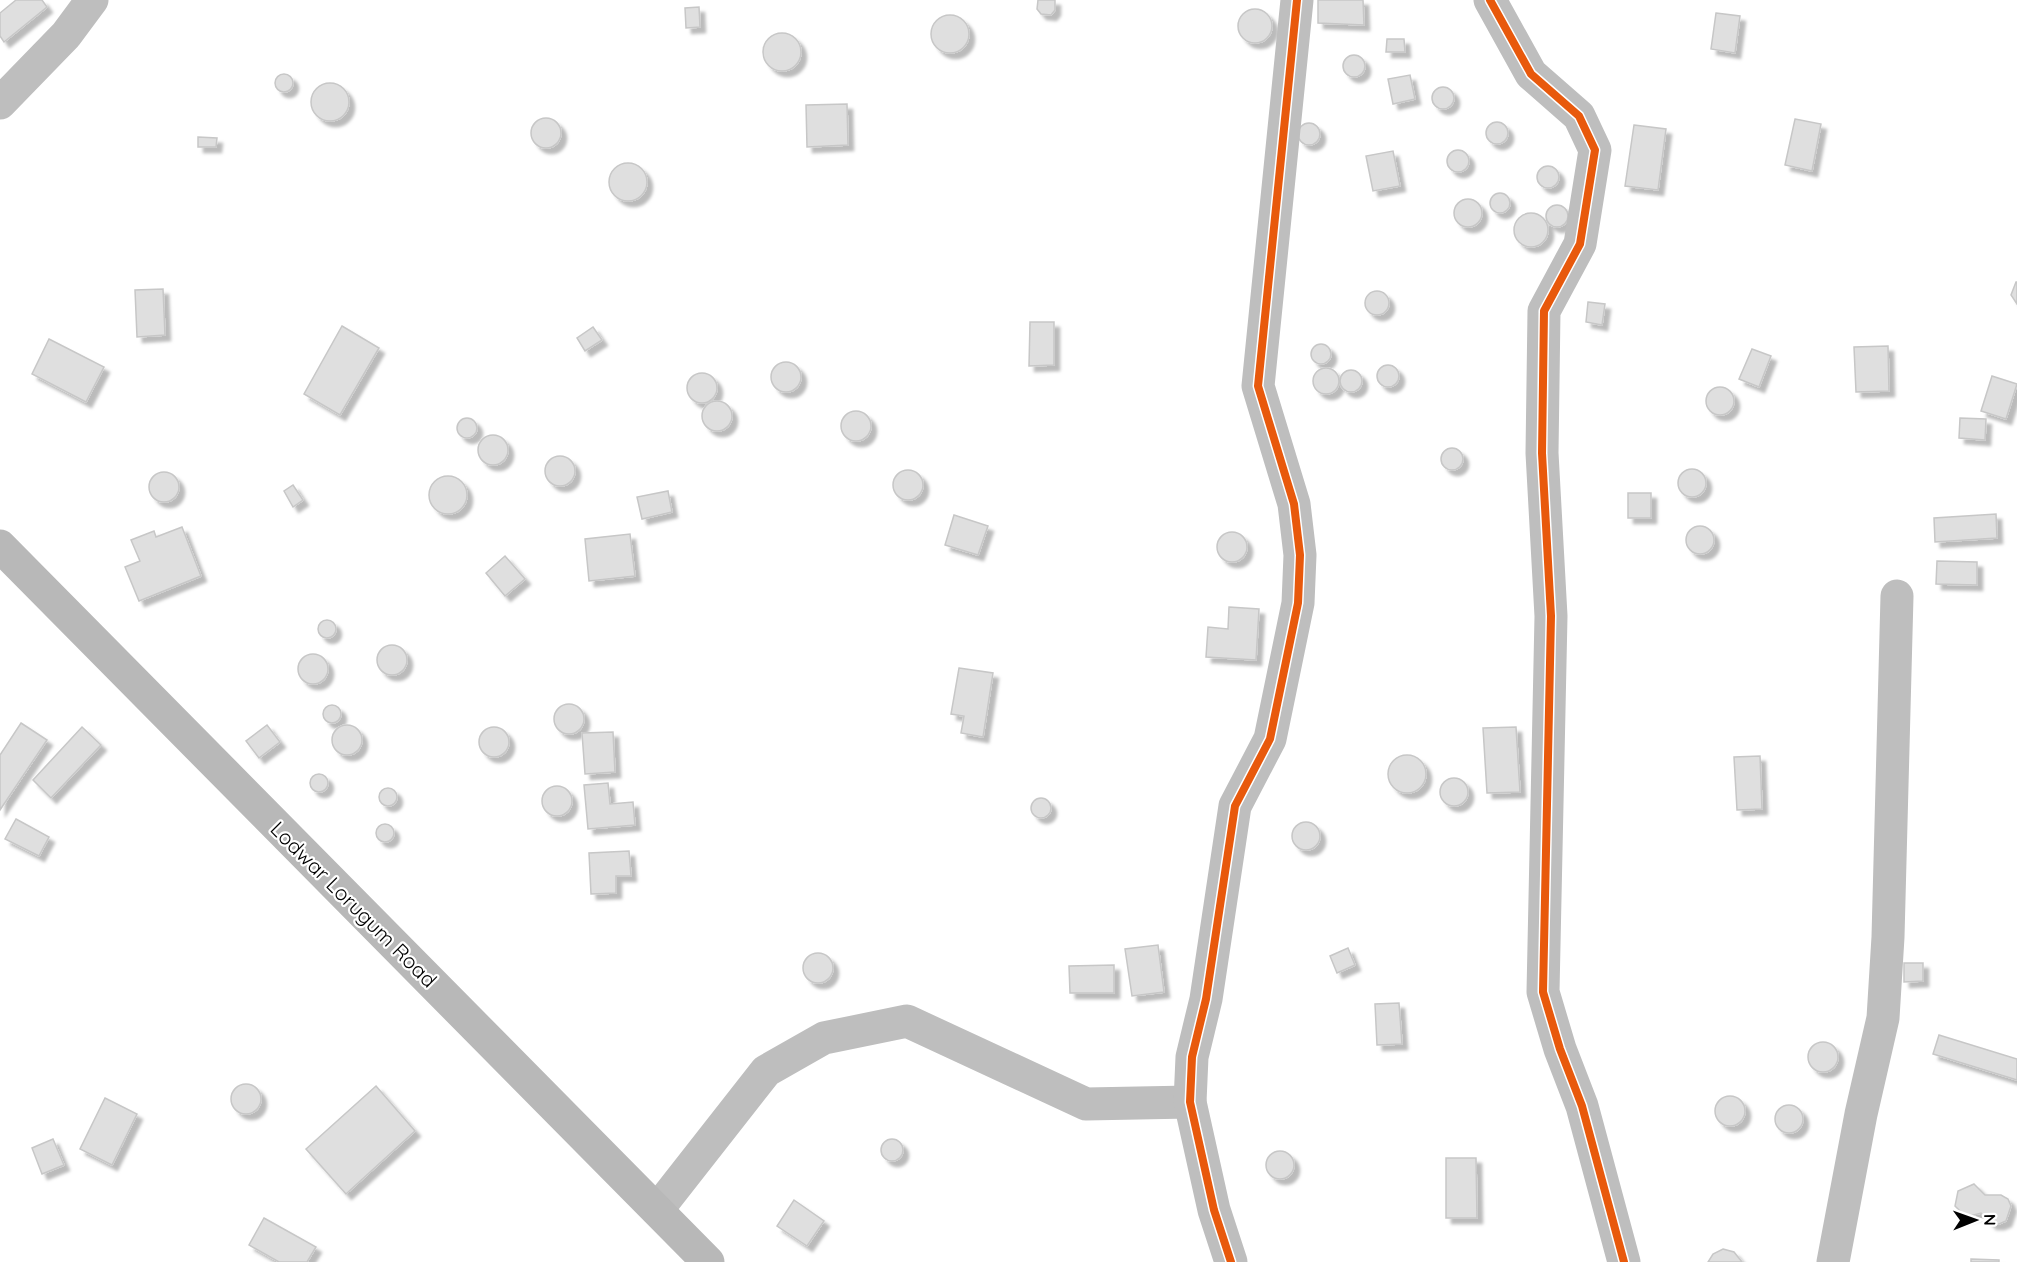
<svg xmlns="http://www.w3.org/2000/svg" width="2017" height="1262" font-family="Quicksand,sans-serif">
  <style>
    .building { fill: #dfdfdf; stroke: #c7c7c7; stroke-width: 1.5; filter: url(#shadow) }
    .lines { fill: none; stroke-linecap: round; stroke-linejoin: round }
    .minor { stroke: #bebebe; stroke-width: 33 }
    .secondary { stroke: #b8b8b8; stroke-width: 33 }
    .cycleway-casing { stroke: #fff; stroke-width: 11 }
    .cycleway { stroke: #e8590c; stroke-width: 8 }
    .labels { text-anchor: middle; dominant-baseline: central; stroke-width: 4.5; stroke-linejoin: round; paint-order: stroke }
    .street-label { font-size: 21px; fill: #000; stroke: #fff }
  </style>
  <defs>
    <filter id="shadow"><feDropShadow dx="5.5" dy="5.5" stdDeviation="1.5" flood-color="#0004"/></filter>
  </defs>
  <rect width="100%" height="100%" fill="#fff"/>
  <g class="building">
    <polygon points="16,0 42,0 47,7 4,42 0,36 0,13"/>
    <polygon points="1038,0 1055,0 1055,10 1051,15 1041,14 1037,9"/>
    <polygon points="1318,0 1363,0 1364,25 1318,23"/>
    <polygon points="699,7 700,27 686,28 685,8"/>
    <circle cx="1255" cy="26" r="17"/>
    <polygon points="1716,13 1740,16 1735,53 1711,49"/>
    <circle cx="950" cy="34" r="19"/>
    <circle cx="782" cy="52" r="19"/>
    <polygon points="1387,39 1404,39 1405,52 1386,52"/>
    <circle cx="1354" cy="66" r="11"/>
    <circle cx="284" cy="83" r="9"/>
    <polygon points="1410,75 1415,99 1393,104 1388,79"/>
    <circle cx="330" cy="102" r="19"/>
    <circle cx="1443" cy="98" r="11"/>
    <polygon points="847,104 848,145 807,147 806,105"/>
    <circle cx="546" cy="133" r="15"/>
    <polygon points="1795,119 1821,124 1812,171 1785,165"/>
    <circle cx="1497" cy="133" r="11"/>
    <circle cx="1309" cy="134" r="11"/>
    <polygon points="1634,125 1666,129 1658,190 1625,186"/>
    <polygon points="198,137 217,138 216,147 198,147"/>
    <circle cx="1458" cy="161" r="11"/>
    <polygon points="1393,151 1400,186 1373,191 1366,156"/>
    <circle cx="628" cy="182" r="19"/>
    <circle cx="1548" cy="177" r="11"/>
    <circle cx="1500" cy="203" r="10"/>
    <circle cx="1468" cy="213" r="14"/>
    <circle cx="1557" cy="216" r="11"/>
    <circle cx="1531" cy="230" r="17"/>
    <polygon points="2016,282 2017,282 2017,304 2011,295"/>
    <polygon points="163,289 165,335 137,337 135,290"/>
    <circle cx="1377" cy="303" r="12"/>
    <polygon points="1588,302 1605,304 1602,325 1586,322"/>
    <polygon points="1030,322 1054,322 1054,365 1029,366"/>
    <polygon points="342,326 379,348 340,415 304,394"/>
    <polygon points="593,327 602,340 585,351 577,338"/>
    <polygon points="49,339 104,367 86,402 32,374"/>
    <circle cx="1321" cy="354" r="10"/>
    <polygon points="1888,346 1889,391 1856,392 1854,347"/>
    <polygon points="1752,349 1771,356 1759,387 1739,379"/>
    <circle cx="786" cy="377" r="15"/>
    <circle cx="1388" cy="376" r="11"/>
    <circle cx="1326" cy="381" r="13"/>
    <circle cx="1351" cy="381" r="11"/>
    <circle cx="702" cy="388" r="15"/>
    <polygon points="1992,376 2017,384 2006,419 1981,411"/>
    <circle cx="1720" cy="401" r="14"/>
    <circle cx="717" cy="416" r="15"/>
    <circle cx="856" cy="426" r="15"/>
    <circle cx="467" cy="428" r="10"/>
    <polygon points="1960,418 1986,419 1985,440 1959,438"/>
    <circle cx="493" cy="450" r="15"/>
    <circle cx="1452" cy="459" r="11"/>
    <circle cx="560" cy="471" r="15"/>
    <circle cx="1692" cy="483" r="14"/>
    <circle cx="908" cy="485" r="15"/>
    <circle cx="164" cy="487" r="15"/>
    <circle cx="448" cy="495" r="19"/>
    <polygon points="293,485 303,500 293,507 284,491"/>
    <polygon points="668,491 672,512 642,519 637,497"/>
    <rect x="1628" y="493" width="23" height="25"/>
    <polygon points="1996,514 1997,538 1935,542 1934,518"/>
    <polygon points="954,515 988,526 978,555 945,545"/>
    <circle cx="1700" cy="540" r="14"/>
    <polygon points="182,527 201,576 139,601 125,567 140,561 131,540 154,531 156,537"/>
    <circle cx="1232" cy="547" r="15"/>
    <polygon points="630,534 635,576 589,581 585,539"/>
    <polygon points="505,556 525,579 505,596 486,573"/>
    <polygon points="1937,561 1977,562 1977,585 1936,584"/>
    <polygon points="1229,607 1259,609 1256,660 1206,657 1208,627 1228,629"/>
    <circle cx="327" cy="629" r="9"/>
    <circle cx="392" cy="660" r="15"/>
    <circle cx="313" cy="669" r="15"/>
    <polygon points="959,668 993,673 983,737 961,733 964,716 951,714"/>
    <circle cx="569" cy="719" r="15"/>
    <circle cx="332" cy="714" r="9"/>
    <polygon points="21,723 47,740 0,810 0,755"/>
    <polygon points="267,725 280,742 259,758 246,741"/>
    <circle cx="347" cy="740" r="15"/>
    <polygon points="82,727 101,745 51,798 33,780"/>
    <polygon points="1516,727 1520,792 1487,793 1483,728"/>
    <circle cx="494" cy="742" r="15"/>
    <polygon points="613,732 615,772 585,774 582,733"/>
    <circle cx="1407" cy="774" r="19"/>
    <polygon points="1760,756 1762,809 1737,810 1734,757"/>
    <circle cx="319" cy="783" r="9"/>
    <circle cx="1454" cy="792" r="14"/>
    <polygon points="608,783 610,804 633,802 635,825 588,829 584,785"/>
    <circle cx="557" cy="801" r="15"/>
    <circle cx="388" cy="797" r="9"/>
    <circle cx="1041" cy="808" r="10"/>
    <polygon points="16,819 49,837 39,856 5,839"/>
    <circle cx="1306" cy="836" r="14"/>
    <circle cx="385" cy="833" r="9"/>
    <polygon points="629,851 631,876 616,876 616,893 591,894 589,853"/>
    <polygon points="1158,945 1164,992 1132,996 1125,949"/>
    <polygon points="1348,948 1355,965 1337,973 1330,956"/>
    <circle cx="818" cy="968" r="15"/>
    <polygon points="1904,963 1923,963 1923,981 1904,982"/>
    <polygon points="1114,965 1114,993 1070,993 1069,966"/>
    <polygon points="1399,1003 1402,1044 1377,1045 1375,1004"/>
    <polygon points="1939,1035 2017,1059 2017,1080 1933,1054"/>
    <circle cx="1823" cy="1057" r="15"/>
    <circle cx="246" cy="1099" r="15"/>
    <polygon points="376,1086 415,1131 346,1194 306,1149"/>
    <circle cx="1730" cy="1111" r="15"/>
    <polygon points="105,1098 137,1114 112,1165 80,1149"/>
    <circle cx="1789" cy="1119" r="14"/>
    <polygon points="53,1139 64,1165 42,1174 32,1148"/>
    <circle cx="892" cy="1150" r="11"/>
    <circle cx="1280" cy="1165" r="14"/>
    <polygon points="1446,1158 1476,1158 1477,1218 1446,1218"/>
    <polygon points="1974,1184 1985,1195 2001,1195 2008,1199 2011,1206 2006,1221 1999,1224 1991,1224 1981,1213 1966,1217 1955,1206 1958,1191"/>
    <polygon points="794,1200 824,1221 807,1246 777,1226"/>
    <polygon points="264,1218 316,1247 307,1262 279,1262 249,1245"/>
    <polygon points="1723,1249 1734,1252 1742,1262 1708,1262 1713,1254"/>
    <polygon points="1971,1259 1999,1260 1999,1262 1971,1262"/>
  </g>
  <g class="lines">
    <g class="minor">
      <polyline points="1490,0 1531,74 1579,116 1595,150 1580,244 1544,311 1542,453 1551,616 1543,992 1560,1049 1582,1106 1624,1262"/>
      <polyline points="0,103 66,35 92,0"/>
      <polyline points="657,1210 766,1071 824,1038 907,1021 1086,1104 1190,1102"/>
      <polyline points="1231,1262 1214,1210 1190,1102 1192,1057 1206,999 1235,806 1270,739 1298,603 1300,555 1294,504 1258,386 1297,0"/>
      <polyline points="1833,1262 1861,1114 1883,1018 1888,937 1897,596"/>
    </g>
    <polyline class="secondary" points="0,546 708,1262"/>
    <defs>
      <g id="cycleway">
        <polyline points="1490,0 1531,74 1579,116 1595,150 1580,244 1544,311 1542,453 1551,616 1543,992 1560,1049 1582,1106 1624,1262"/>
        <polyline points="1231,1262 1214,1210 1190,1102 1192,1057 1206,999 1235,806 1270,739 1298,603 1300,555 1294,504 1258,386 1297,0"/>
      </g>
    </defs>
    <use href="#cycleway" class="cycleway-casing"/>
    <use href="#cycleway" class="cycleway"/>
  </g>
  <g class="labels">
    <g class="street-label">
      <text transform="translate(354 904) rotate(45)">Lodwar Lorugum Road</text>
    </g>
  </g>
  <g transform="translate(1975 1220) rotate(89)" stroke="#ffffff" stroke-width="4.5" paint-order="stroke">
  <path d="M0-4.5L10 22L0 15L-10 22Z" fill="#000000"/>
  <text y="-9" font-size="16" font-weight="bold" text-anchor="middle" fill="#000000">N</text>
  </g>
</svg>
